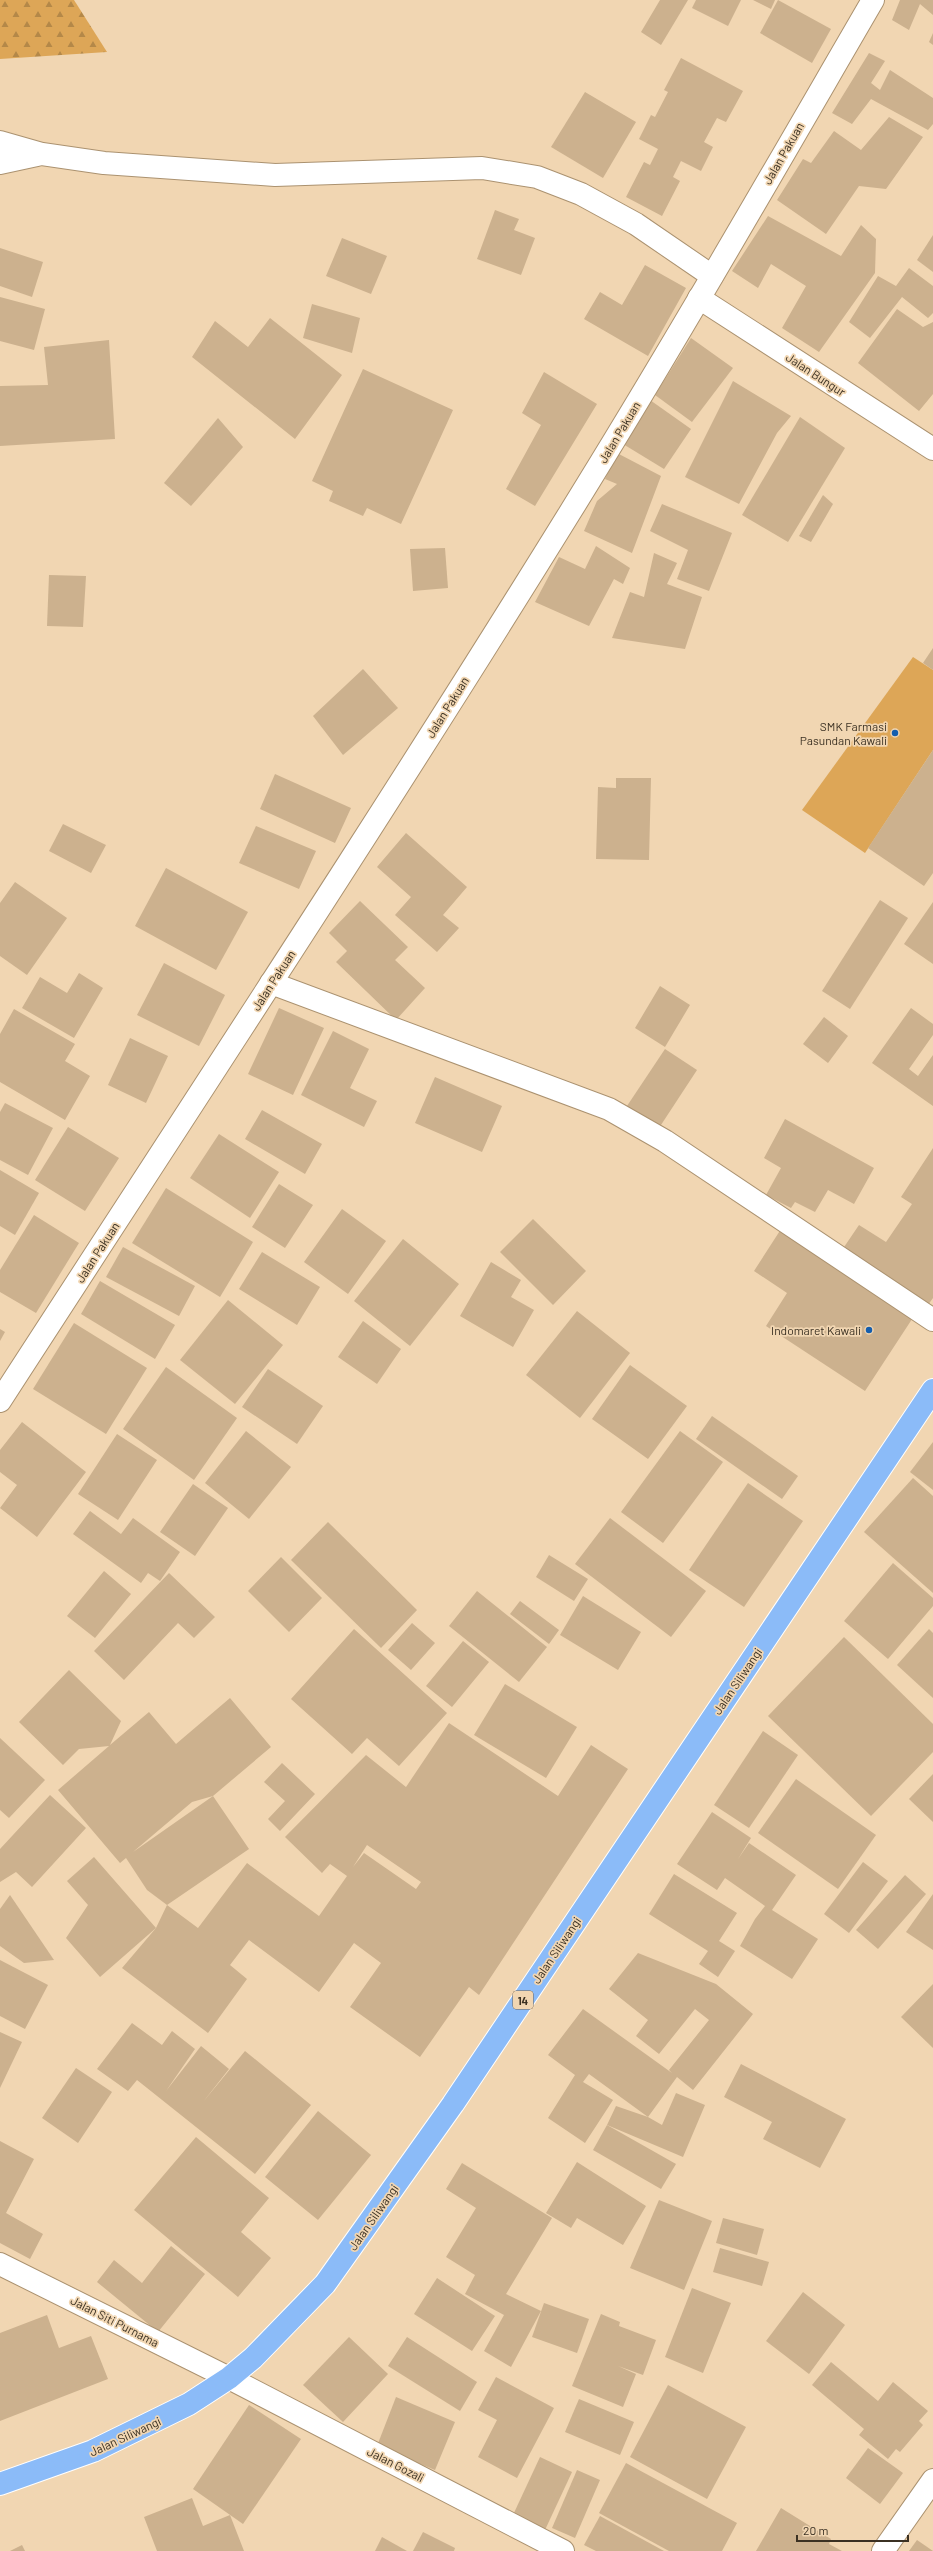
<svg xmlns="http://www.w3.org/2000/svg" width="933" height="2551" font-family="Barlow,sans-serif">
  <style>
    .forest { fill: url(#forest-firs) }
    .garden { fill: #dda657 }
    .building { fill: #ccb18e; fill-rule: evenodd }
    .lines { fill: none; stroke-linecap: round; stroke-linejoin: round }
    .minor-casing { stroke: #ab9270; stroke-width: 24 }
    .highway-casing { stroke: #fff; stroke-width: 24 }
    .minor { stroke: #fff; stroke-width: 22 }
    .highway { stroke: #8bbbf8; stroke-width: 22 }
    .poi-dot { fill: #155ead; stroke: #f1d6b2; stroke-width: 1.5 }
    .labels { text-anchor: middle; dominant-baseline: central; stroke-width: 3.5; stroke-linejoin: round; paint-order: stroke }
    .shield { fill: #f1d6b2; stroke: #72624e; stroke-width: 1 }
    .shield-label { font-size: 11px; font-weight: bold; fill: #3b3123 }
    .street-label { font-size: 12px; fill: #3b3123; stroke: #f1d6b2 }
    .poi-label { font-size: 12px; fill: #3b3123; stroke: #f1d6b2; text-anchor: end }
  </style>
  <defs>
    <pattern id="forest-firs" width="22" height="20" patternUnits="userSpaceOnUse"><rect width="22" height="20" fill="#dda657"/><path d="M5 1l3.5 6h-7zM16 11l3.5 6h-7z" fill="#b48848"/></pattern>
  </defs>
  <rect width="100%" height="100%" fill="#f1d6b2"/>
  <polygon class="forest" points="0,0 74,0 107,52 0,59"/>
  <polygon class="garden" points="913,657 933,670 933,750 865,853 802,810"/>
  <g class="building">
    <polygon points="660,0 688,0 661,45 641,32"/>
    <polygon points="696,0 741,0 728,26 692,8"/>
    <polygon points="753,0 775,0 771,9"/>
    <polygon points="778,0 831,29 812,63 760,33"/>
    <polygon points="900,0 933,0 933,15 920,4 909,30 892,20"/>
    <polygon points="933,33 933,45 929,42"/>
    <polygon points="869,53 885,61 871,83 880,90 890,70 933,98 933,124 928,130 871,99 852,124 832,113"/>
    <polygon points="681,58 743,91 726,122 717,118 704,142 713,147 701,171 681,161 673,177 680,181 662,216 626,197 644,162 650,165 658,149 639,139 651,115 655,117 668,92 664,90"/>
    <polygon points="585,92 636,122 603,178 551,147"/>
    <polygon points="889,117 923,137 886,189 859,186 826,234 777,200 803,159 811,163 834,131 861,150"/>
    <polygon points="495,210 519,219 514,230 535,238 521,275 477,259"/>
    <polygon points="768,216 841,256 861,225 876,239 875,273 819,352 782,328 806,286 771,264 758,288 732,271"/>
    <polygon points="933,235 933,272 917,260"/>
    <polygon points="342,238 387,256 371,294 326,276"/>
    <polygon points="0,248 43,262 32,297 0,286"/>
    <polygon points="645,265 686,288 648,356 584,319 600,292 622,305"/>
    <polygon points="909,268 933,286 933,313 928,318 902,297 870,338 849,322 878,276 896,286"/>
    <polygon points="0,297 45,309 34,350 0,341"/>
    <polygon points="312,304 360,318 352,353 303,338"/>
    <polygon points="897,309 923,327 933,322 933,394 919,411 858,363"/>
    <polygon points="270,318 342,375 295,439 192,357 215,321 248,347"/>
    <polygon points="691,338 733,368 692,422 655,395"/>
    <polygon points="109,340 115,439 0,446 0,386 48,385 44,347"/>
    <polygon points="363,369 453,410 401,524 367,508 363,516 329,501 333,491 312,481"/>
    <polygon points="544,372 597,404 535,506 506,489 541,425 522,413"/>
    <polygon points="733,381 791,416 777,433 739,504 685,477"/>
    <polygon points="650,400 691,429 664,469 623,444"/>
    <polygon points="800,417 845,448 788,542 742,515"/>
    <polygon points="218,418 243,447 191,506 164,483"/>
    <polygon points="617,453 661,476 632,553 584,531 597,501 617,484 605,479"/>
    <polygon points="823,495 833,504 811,542 799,536"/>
    <polygon points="662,504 732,533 709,591 677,579 688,550 650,531"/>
    <polygon points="596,546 630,568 623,584 614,579 589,626 535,602 559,557 585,569"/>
    <polygon points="445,548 448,588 413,591 410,549"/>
    <polygon points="654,553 677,563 667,584 702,597 685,649 612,638 630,592 644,597"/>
    <polygon points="49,575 86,576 83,627 47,626"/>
    <polygon points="933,648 933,670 923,663"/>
    <polygon points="363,669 398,708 343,755 313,716"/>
    <polygon points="933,750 933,873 924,886 868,848"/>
    <polygon points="275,774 351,808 335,843 260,809"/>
    <polygon points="616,778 651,778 649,860 596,859 598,787 616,788"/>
    <polygon points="63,824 106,845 91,873 49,851"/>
    <polygon points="256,826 316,851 299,889 239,863"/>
    <polygon points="406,833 467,887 443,915 459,928 437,952 395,915 411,897 377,867"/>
    <polygon points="166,868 248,912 216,970 135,926"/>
    <polygon points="15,882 67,918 27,975 0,956 0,903"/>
    <polygon points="880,900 908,918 850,1009 822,991"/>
    <polygon points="360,901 408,947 395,960 425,988 396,1020 336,962 347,951 329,933"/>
    <polygon points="933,902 933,964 904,944"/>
    <polygon points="164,963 225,995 199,1046 137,1015"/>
    <polygon points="79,973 103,988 74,1038 22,1008 40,977 67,993"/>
    <polygon points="660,986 690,1005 665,1047 635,1028"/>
    <polygon points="279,1008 324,1028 293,1095 248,1074"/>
    <polygon points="911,1008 933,1024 933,1035 909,1069 918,1076 933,1055 933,1106 872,1063"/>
    <polygon points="14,1009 75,1044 65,1061 90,1076 65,1120 0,1082 0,1034"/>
    <polygon points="824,1017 848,1036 828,1063 803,1044"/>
    <polygon points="333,1031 369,1049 350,1088 377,1101 364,1127 301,1095"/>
    <polygon points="130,1038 168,1056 146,1103 108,1085"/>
    <polygon points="665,1049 697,1070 659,1128 627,1106"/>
    <polygon points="435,1077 502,1106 482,1152 415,1123"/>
    <polygon points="5,1103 53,1128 28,1175 0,1160 0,1112"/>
    <polygon points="262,1110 322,1144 305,1174 245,1139"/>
    <polygon points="785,1119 874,1168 854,1204 828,1190 815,1212 795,1202 791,1208 766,1195 781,1168 764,1158"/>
    <polygon points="68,1127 119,1158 85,1211 35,1180"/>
    <polygon points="219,1134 279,1172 250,1218 190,1178"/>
    <polygon points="933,1148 933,1298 925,1309 840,1253 859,1225 886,1242 912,1204 901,1197"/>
    <polygon points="0,1170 39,1193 15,1235 0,1226"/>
    <polygon points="279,1184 313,1205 285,1248 252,1227"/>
    <polygon points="166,1188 253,1242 220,1297 132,1243"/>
    <polygon points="342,1209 386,1241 348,1294 304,1262"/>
    <polygon points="34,1215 79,1243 36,1313 0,1292 0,1270"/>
    <polygon points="533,1219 586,1271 553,1305 500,1252"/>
    <polygon points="783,1226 916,1313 865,1391 766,1326 787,1293 754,1271"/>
    <polygon points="403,1239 459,1284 410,1346 354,1301"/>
    <polygon points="123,1247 195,1286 179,1316 106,1277"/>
    <polygon points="262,1252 320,1287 297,1325 239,1289"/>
    <polygon points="491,1262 521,1280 511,1297 534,1310 513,1347 460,1316"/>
    <polygon points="100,1281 175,1325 155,1359 81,1314"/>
    <polygon points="228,1300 283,1345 235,1404 180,1360"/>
    <polygon points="577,1311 630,1353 580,1418 526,1375"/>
    <polygon points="363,1321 401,1349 377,1384 338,1357"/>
    <polygon points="74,1323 147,1368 106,1434 33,1389"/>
    <polygon points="0,1329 5,1332 0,1341"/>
    <polygon points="630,1365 687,1406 648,1459 592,1419"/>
    <polygon points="166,1367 237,1418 194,1480 123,1429"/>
    <polygon points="268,1369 323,1406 297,1444 242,1407"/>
    <polygon points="712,1416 798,1476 782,1499 696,1439"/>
    <polygon points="22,1422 86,1472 37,1537 0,1508 17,1485 0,1472 0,1450"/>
    <polygon points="246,1431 291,1467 249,1519 205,1483"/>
    <polygon points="680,1431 723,1462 663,1543 621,1512"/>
    <polygon points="117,1434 157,1460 118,1520 78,1494"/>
    <polygon points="933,1442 933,1490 910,1472"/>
    <polygon points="913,1478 933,1496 933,1593 864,1532"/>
    <polygon points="748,1483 803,1521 744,1607 689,1570"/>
    <polygon points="193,1484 228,1508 195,1556 160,1532"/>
    <polygon points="90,1511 121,1534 133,1518 180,1552 160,1581 148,1573 141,1583 73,1534"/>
    <polygon points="610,1518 706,1591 671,1637 575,1564"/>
    <polygon points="328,1522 417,1610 381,1648 291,1560"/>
    <polygon points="549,1555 588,1579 574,1601 536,1577"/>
    <polygon points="281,1557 322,1598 289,1632 248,1591"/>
    <polygon points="893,1563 933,1598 933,1606 888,1659 844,1621"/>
    <polygon points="104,1571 131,1594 95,1638 67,1616"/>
    <polygon points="169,1573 215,1617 194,1638 178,1623 124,1680 94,1651"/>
    <polygon points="477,1591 547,1647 519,1682 449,1626"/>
    <polygon points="583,1596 641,1632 618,1670 560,1635"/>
    <polygon points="520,1601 559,1630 549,1644 510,1614"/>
    <polygon points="412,1623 435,1643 411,1670 388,1650"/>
    <polygon points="354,1629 447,1713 399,1766 367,1738 352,1754 291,1699"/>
    <polygon points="929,1629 933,1633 933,1698 897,1665"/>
    <polygon points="844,1637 933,1724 933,1752 871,1816 768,1716"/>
    <polygon points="463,1641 489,1662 452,1707 426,1686"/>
    <path d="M69,1670L121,1721L110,1745L149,1712L176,1744L230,1698L271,1747L213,1796L249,1849L167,1905L147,1890L126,1858L120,1863L58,1790L109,1746L79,1749L63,1765L19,1722ZM213,1796L133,1852L192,1802Z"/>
    <polygon points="505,1684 577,1727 546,1778 474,1735"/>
    <path d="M449,1723L558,1796L591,1745L628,1769L479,1995L469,1987L420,2057L350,2007L381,1963L354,1943L319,1992L249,1940L230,1965L247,1979L208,2033L122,1968L156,1928L167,1905L198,1928L247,1863L319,1916L347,1876L330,1864L322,1873L285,1837L366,1755L406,1787ZM367,1845L421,1882L416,1889L364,1853L353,1867Z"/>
    <polygon points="763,1731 798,1755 749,1828 714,1805"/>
    <polygon points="0,1738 45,1780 9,1818 0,1810"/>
    <polygon points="282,1763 315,1794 280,1831 268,1819 285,1801 264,1782"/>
    <polygon points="933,1774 933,1822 909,1799"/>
    <polygon points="796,1779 876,1835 838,1889 758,1833"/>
    <polygon points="50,1795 86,1828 32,1887 16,1872 0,1882 0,1849"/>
    <polygon points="712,1812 751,1838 738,1859 749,1843 796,1875 772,1910 818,1939 792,1979 740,1946 755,1919 765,1906 725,1878 717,1890 677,1864"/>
    <polygon points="94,1857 156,1928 100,1977 66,1938 88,1905 67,1881"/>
    <polygon points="863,1862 888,1881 849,1933 824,1914"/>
    <polygon points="674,1874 737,1913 719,1941 735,1951 718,1977 699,1964 708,1951 649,1914"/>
    <polygon points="905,1875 926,1894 878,1949 856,1930"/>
    <polygon points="933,1894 933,1950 906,1932"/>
    <polygon points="10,1895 54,1960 24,1963 0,1946 0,1909"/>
    <polygon points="638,1953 716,1984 753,2014 693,2090 677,2077 648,2117 589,2074 583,2082 613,2100 585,2143 548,2118 575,2075 548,2055 583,2009 672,2073 669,2070 709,2020 695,2009 659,2054 636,2036 648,2020 609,1989"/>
    <polygon points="0,1960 48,1985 25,2029 0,2016"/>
    <polygon points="933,1984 933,2048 901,2017"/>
    <polygon points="132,2023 162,2045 172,2031 195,2049 166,2091 201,2046 229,2069 203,2102 245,2051 311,2105 255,2174 137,2080 128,2091 97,2069"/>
    <polygon points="0,2032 22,2042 0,2088"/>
    <polygon points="741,2064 846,2119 820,2168 763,2139 772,2122 724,2097"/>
    <polygon points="76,2068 112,2092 78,2143 42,2118"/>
    <polygon points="676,2093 705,2105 683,2157 607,2125 616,2106 648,2117 662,2125"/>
    <polygon points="318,2111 371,2155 318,2220 265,2177"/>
    <polygon points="607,2125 676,2164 661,2189 593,2150"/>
    <polygon points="196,2137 269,2198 241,2232 271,2258 238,2297 134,2210"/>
    <polygon points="0,2141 34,2159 6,2213 43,2234 30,2259 0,2243"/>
    <polygon points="577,2162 646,2206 623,2245 577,2218 571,2228 546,2213"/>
    <polygon points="462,2163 552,2218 506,2294 541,2311 511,2367 484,2351 504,2315 465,2294 475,2275 446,2257 476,2208 446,2189"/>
    <polygon points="659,2200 712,2221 684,2290 630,2268"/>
    <polygon points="723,2218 764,2229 757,2255 716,2243"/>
    <polygon points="171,2246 205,2274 158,2332 97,2282 114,2260 142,2283"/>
    <polygon points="720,2248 769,2262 762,2286 713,2272"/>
    <polygon points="437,2278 495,2316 472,2351 414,2314"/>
    <polygon points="692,2288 731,2303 703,2373 665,2357"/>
    <polygon points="803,2292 845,2325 809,2374 766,2341"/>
    <polygon points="544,2303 589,2319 577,2353 532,2337"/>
    <polygon points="601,2314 620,2322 619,2326 656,2340 643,2375 618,2366 636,2374 623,2407 572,2386"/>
    <polygon points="47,2315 59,2348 91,2336 108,2379 0,2421 0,2333"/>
    <polygon points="349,2337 388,2374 343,2422 303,2385"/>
    <polygon points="407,2337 477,2382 460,2411 388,2366"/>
    <polygon points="831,2362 878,2401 893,2382 928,2411 919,2421 923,2425 900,2452 896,2449 888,2459 859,2435 864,2429 812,2385"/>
    <polygon points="496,2377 554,2408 517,2478 478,2457 497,2420 478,2410"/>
    <polygon points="668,2385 746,2427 707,2499 630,2457"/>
    <polygon points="396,2397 455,2422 435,2470 377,2446"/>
    <polygon points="579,2399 634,2422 620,2455 565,2432"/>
    <polygon points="249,2405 301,2439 243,2524 193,2489"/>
    <polygon points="868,2448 903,2473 880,2504 846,2478"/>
    <polygon points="540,2457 572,2472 545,2530 513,2515"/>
    <polygon points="626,2463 737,2523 722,2551 669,2551 599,2513"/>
    <polygon points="577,2470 600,2480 575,2538 552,2528"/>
    <polygon points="192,2498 203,2526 230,2515 244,2551 157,2551 144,2517"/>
    <polygon points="781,2508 831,2539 829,2544 842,2551 756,2551"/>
    <polygon points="600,2516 664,2551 596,2551 584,2545"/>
    <polygon points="423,2532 455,2548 454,2551 413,2551"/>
    <polygon points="382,2537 407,2551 375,2551"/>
    <polygon points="917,2540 933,2551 909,2551"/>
    <polygon points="22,2545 25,2551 10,2551"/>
  </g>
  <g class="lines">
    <defs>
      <g id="minor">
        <polyline points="0,142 42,154 104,163 275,175 482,168 537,177 581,194 636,224 712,276"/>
        <polyline points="0,163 37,155"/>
        <polyline points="699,298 933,449"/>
        <polyline points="271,983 609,1109 665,1141 933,1320"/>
        <path d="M0,1401C191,1106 384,813 569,514C674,345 773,172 873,0"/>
        <polyline points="0,2264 229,2378 563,2551"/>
        <polyline points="883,2551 933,2480"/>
      </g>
      <polyline id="highway" points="0,2484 93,2451 189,2404 229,2378 253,2358 325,2284 453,2104 933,1390"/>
    </defs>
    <use href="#minor" class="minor-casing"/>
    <use href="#highway" class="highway-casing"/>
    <use href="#minor" class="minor"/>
    <use href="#highway" class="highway"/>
  </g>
  <g class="poi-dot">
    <circle cx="895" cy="733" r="4"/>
    <circle cx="869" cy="1330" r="4"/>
  </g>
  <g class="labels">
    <rect class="shield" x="513" y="1991" width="20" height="18" rx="3"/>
    <g class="shield-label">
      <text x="523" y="2000">14</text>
    </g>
    <g class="street-label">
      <text transform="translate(783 153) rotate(-60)">Jalan Pakuan</text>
      <text transform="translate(816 374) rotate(33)">Jalan Bungur</text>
      <text transform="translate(619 432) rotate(-59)">Jalan Pakuan</text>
      <text transform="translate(447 707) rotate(-58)">Jalan Pakuan</text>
      <text transform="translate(273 980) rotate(-57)">Jalan Pakuan</text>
      <text transform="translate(97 1252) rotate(-57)">Jalan Pakuan</text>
      <text transform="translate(737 1681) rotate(-56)">Jalan Siliwangi</text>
      <text transform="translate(556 1950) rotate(-56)">Jalan Siliwangi</text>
      <text transform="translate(373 2217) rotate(-55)">Jalan Siliwangi</text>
      <text transform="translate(115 2321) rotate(27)">Jalan Siti Purnama</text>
      <text transform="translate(125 2436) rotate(-25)">Jalan Siliwangi</text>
      <text transform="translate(396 2464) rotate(27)">Jalan Gozali</text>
    </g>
    <g class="poi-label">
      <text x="887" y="726">SMK Farmasi<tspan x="887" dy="14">Pasundan Kawali</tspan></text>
      <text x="861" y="1330">Indomaret Kawali</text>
    </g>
  </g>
  <path d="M797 2535v6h111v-6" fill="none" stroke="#3b3123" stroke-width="2"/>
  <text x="803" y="2535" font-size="12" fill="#3b3123" stroke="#f1d6b2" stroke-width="3" paint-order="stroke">20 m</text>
</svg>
